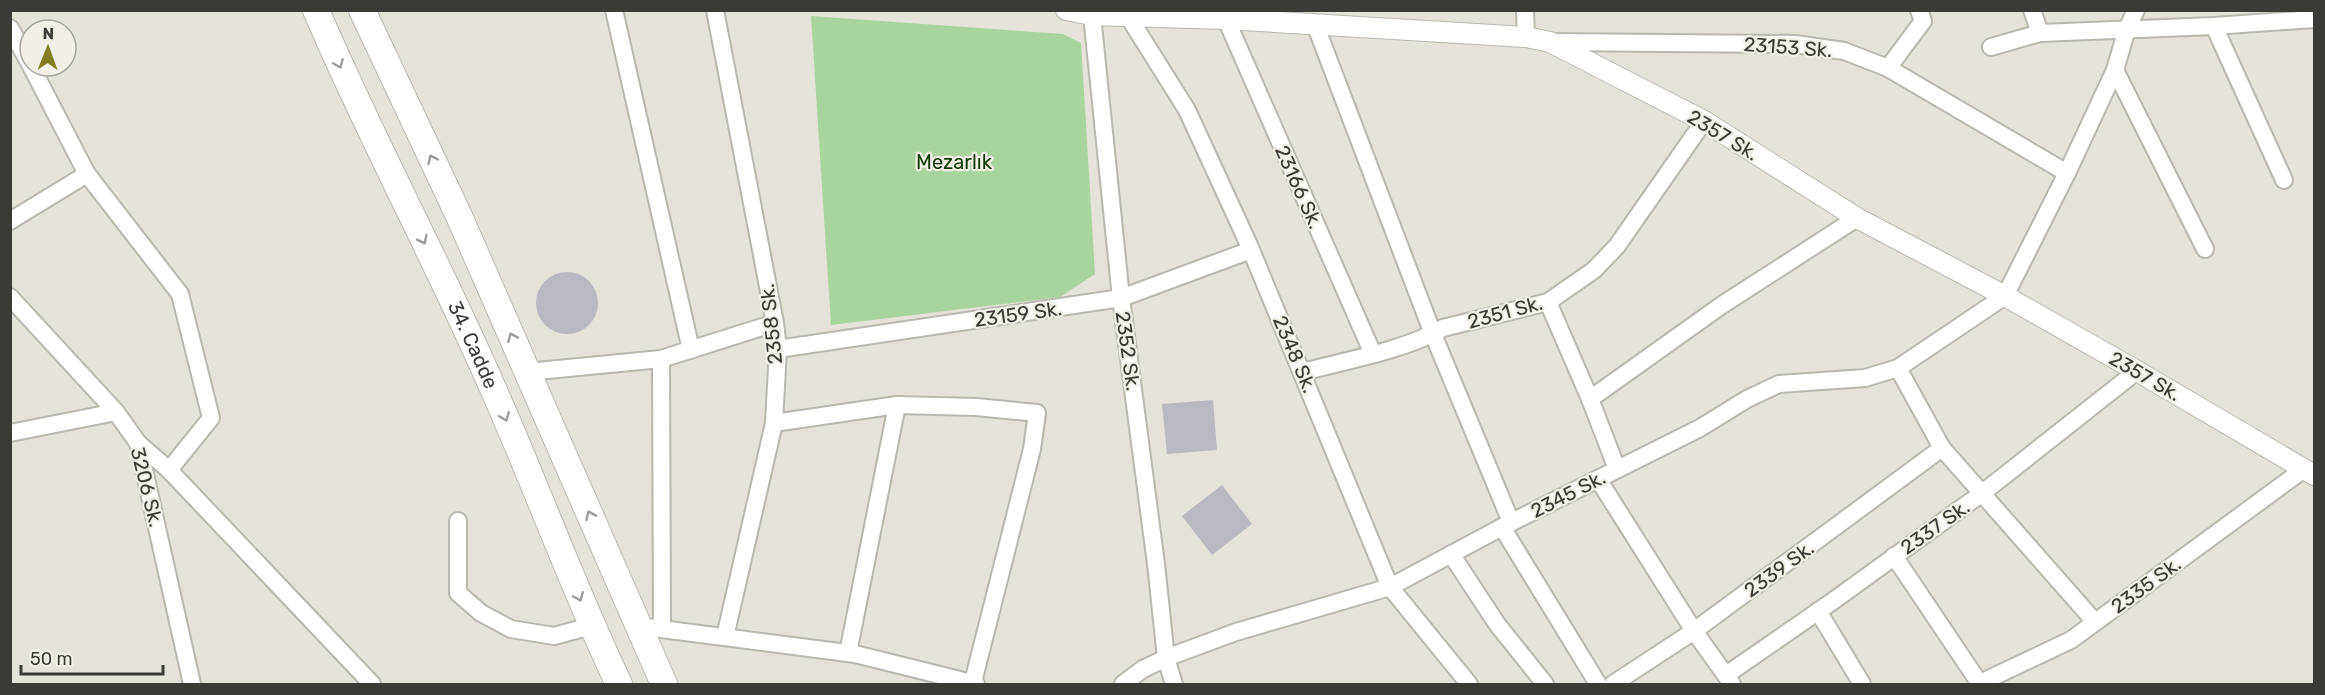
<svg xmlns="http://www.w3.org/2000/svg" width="2325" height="695" font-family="Rubik,sans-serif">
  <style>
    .green { fill: #a9d49f }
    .building { fill: #b9b9c2 }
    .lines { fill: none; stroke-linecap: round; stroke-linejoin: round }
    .minor-casing { stroke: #b9b8af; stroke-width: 20 }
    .tertiary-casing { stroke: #b9b8af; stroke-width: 22 }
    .primary-casing { stroke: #b9b8af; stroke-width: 28 }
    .minor { stroke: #fff; stroke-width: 16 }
    .tertiary { stroke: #fff; stroke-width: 20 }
    .primary { stroke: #fff; stroke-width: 26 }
    .oneway { stroke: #9d9c9a }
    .labels { text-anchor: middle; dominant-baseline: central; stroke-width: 4.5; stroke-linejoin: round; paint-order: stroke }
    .street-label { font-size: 20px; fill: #3b3a36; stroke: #f1efe6 }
    .park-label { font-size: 20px; fill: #0e3a01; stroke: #f1efe6 }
  </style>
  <rect width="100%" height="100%" fill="#e4e2d9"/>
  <polygon class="green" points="811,16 1063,34 1081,43 1095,274 1060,297 831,325"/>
  <g class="building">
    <circle cx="567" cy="303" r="31"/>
    <polygon points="1213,400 1217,450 1167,454 1162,404"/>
    <polygon points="1222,485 1252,524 1212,555 1182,516"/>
  </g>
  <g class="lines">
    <defs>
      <g id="minor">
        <polyline points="614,10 691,350"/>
        <polyline points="715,10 775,323 778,349 774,423 725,637"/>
        <polyline points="1525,10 1526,37"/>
        <polyline points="2032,10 2040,33"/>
        <polyline points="1092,15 1121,298 1156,564 1166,658 1174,684"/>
        <polyline points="1128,16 1187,110 1249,245 1390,587 1469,684"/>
        <polyline points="1226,19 1373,354"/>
        <polyline points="1315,24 1433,334 1511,522"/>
        <polyline points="2214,26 2284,180"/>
        <polyline points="10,28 30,64"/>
        <polyline points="1550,42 1795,44 1844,51 1888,68 2067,173"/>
        <polyline points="1991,47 2040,33 2214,26 2314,19"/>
        <polyline points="31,66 87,174"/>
        <polyline points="1888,68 1923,21 1919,10"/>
        <polyline points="2115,70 2205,249"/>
        <polyline points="10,221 87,174 180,294 211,418 169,470"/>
        <polyline points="10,297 116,412 138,443 192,684"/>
        <polyline points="1548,302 1590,399 1617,469"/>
        <polyline points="778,349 1121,298 1251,250"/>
        <polyline points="661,359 662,628"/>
        <polyline points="1898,368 1942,448 2095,622"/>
        <polyline points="527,372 661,359 775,323"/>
        <path d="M1302,372C1344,361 1406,350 1443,328L1548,302L1594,270L1617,246L1704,121"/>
        <polyline points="1590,399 1722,305 1857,218"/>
        <polyline points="774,423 897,405 976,407 1037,413 1032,449 973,682"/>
        <polyline points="10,433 116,412"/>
        <polyline points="138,443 169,470 372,684"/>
        <polyline points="1598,479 1694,631 1732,684"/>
        <polyline points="458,521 458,593 481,613 511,629 554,636 591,626"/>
        <polyline points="1502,527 1598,684"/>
        <polyline points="1451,554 1497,624 1545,684"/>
        <polyline points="1894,556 1980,684"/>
        <polyline points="1818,611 1862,684"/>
        <polyline points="638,626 855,654 976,684"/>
        <polyline points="848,653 897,405"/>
        <polyline points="1726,675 1833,601 1981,494 2137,371"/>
        <polyline points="1123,684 1143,669 1166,658 1236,632 1390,587 1502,527 1700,428 1747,399 1779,384 1865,378 1898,368 2005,296 2067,173 2115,70 2127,29 2136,10"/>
        <polyline points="1613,684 1694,631 1942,448"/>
        <polyline points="1978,684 2071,640 2304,469"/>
      </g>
      <polyline id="tertiary" points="1066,10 1092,15 1226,19 1526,37 1550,42 1704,121 1857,218 2005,296 2137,371 2314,475"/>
      <g id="primary">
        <path id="s1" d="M316,10C370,137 436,258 491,384C536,484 572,586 619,684"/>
        <polyline points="362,10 459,216 664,684"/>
      </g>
    </defs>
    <use href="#minor" class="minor-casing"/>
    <use href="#tertiary" class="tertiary-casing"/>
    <use href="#primary" class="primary-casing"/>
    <use href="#minor" class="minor"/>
    <use href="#tertiary" class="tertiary"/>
    <use href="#primary" class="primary"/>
  </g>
  <defs><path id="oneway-chevron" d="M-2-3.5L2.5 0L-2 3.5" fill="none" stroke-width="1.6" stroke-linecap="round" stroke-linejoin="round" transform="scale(1.5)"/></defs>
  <g class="oneway">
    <use href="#oneway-chevron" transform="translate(339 64) rotate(67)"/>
    <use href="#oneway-chevron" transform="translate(432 159) rotate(-115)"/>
    <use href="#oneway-chevron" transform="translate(423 240) rotate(64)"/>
    <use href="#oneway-chevron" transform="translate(512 337) rotate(-114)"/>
    <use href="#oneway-chevron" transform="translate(505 417) rotate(68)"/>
    <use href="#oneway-chevron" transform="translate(590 515) rotate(-114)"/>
    <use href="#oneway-chevron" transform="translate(579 597) rotate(68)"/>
  </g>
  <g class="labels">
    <g class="street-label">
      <text transform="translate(1788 47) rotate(4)">23153 Sk.</text>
      <text transform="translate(1723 135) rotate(31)">2357 Sk.</text>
      <text transform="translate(1299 187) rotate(66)">23166 Sk.</text>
      <text transform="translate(1505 312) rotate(-15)">2351 Sk.</text>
      <text transform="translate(1018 314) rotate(-8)">23159 Sk.</text>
      <text transform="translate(771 324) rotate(-96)">2358 Sk.</text>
      <text stroke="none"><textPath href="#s1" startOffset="370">34. Cadde</textPath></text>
      <text transform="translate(1128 351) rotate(82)">2352 Sk.</text>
      <text transform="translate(1295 354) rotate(67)">2348 Sk.</text>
      <text transform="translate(2145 376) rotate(30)">2357 Sk.</text>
      <text transform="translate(147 487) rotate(76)">3206 Sk.</text>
      <text transform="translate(1568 494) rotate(-27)">2345 Sk.</text>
      <text transform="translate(1935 527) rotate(-35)">2337 Sk.</text>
      <text transform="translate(1779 569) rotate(-36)">2339 Sk.</text>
      <text transform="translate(2146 585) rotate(-36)">2335 Sk.</text>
    </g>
    <g class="park-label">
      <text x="954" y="162">Mezarlık</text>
    </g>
  </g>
  <rect width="2325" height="695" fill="none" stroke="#3b3a36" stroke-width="24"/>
  <g transform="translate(48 48) rotate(1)"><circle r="28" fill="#f1efe6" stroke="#a8a7a0" stroke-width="1.5"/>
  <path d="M0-4.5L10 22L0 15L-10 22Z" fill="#837d24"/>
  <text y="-9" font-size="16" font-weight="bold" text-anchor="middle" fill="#3b3a36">N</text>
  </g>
  <path d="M21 665v9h142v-9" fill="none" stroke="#3b3a36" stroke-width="3"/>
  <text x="30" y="665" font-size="18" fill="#3b3a36" stroke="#f1efe6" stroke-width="4.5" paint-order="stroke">50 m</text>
</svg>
